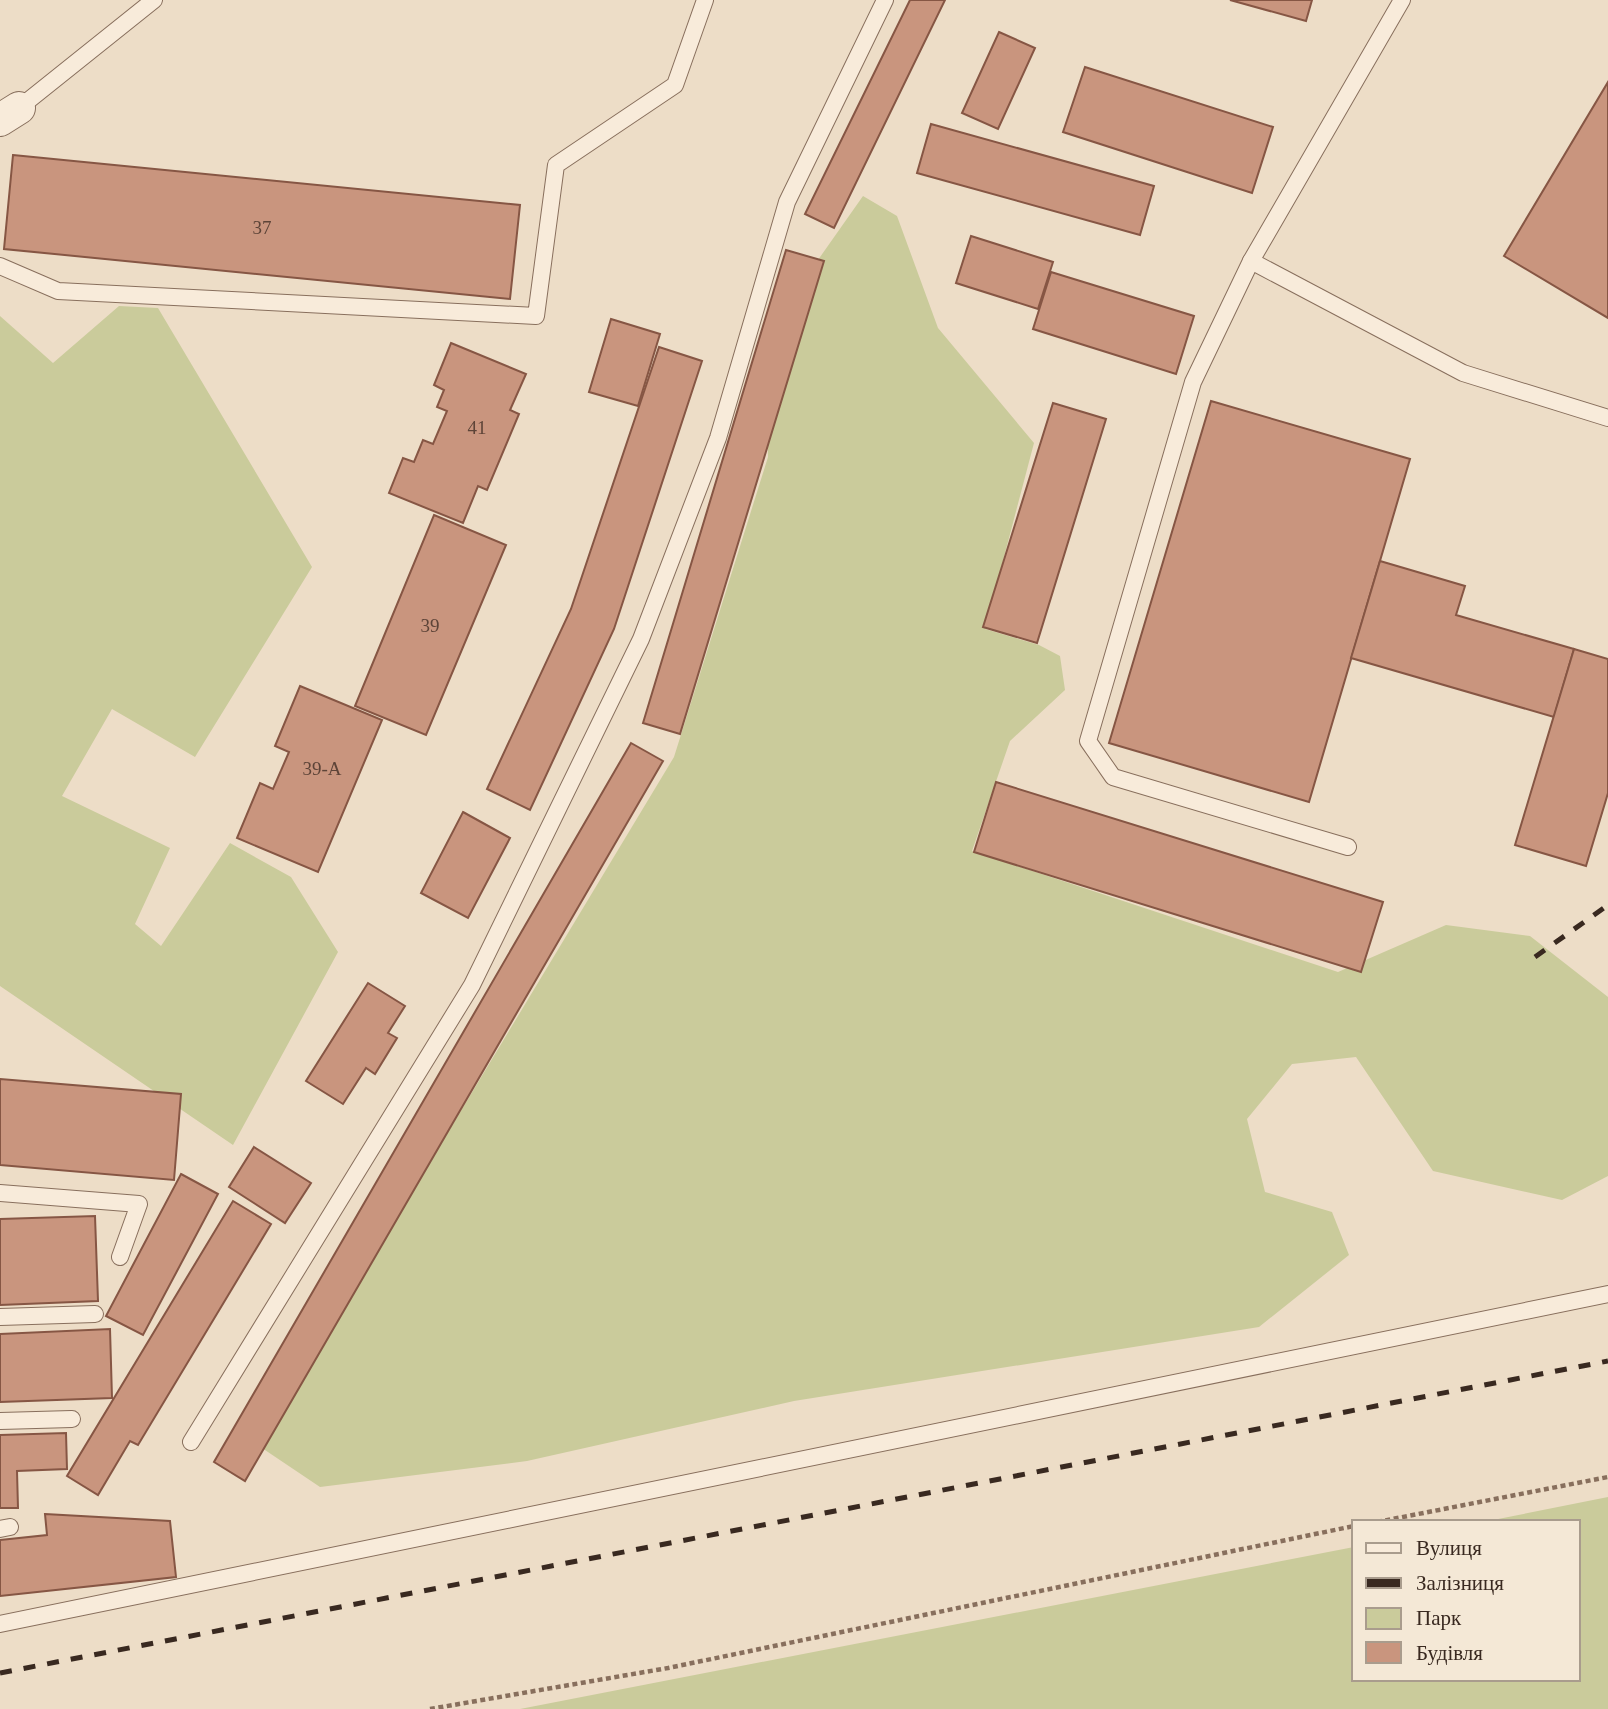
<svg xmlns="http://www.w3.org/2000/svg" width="1608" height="1709" font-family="'Times New Roman',serif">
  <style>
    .green { fill: #cacb9b }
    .building { fill: #c9957e; stroke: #865644; stroke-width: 2 }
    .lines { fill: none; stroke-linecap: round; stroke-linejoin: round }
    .service-casing { stroke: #886f5d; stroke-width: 18 }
    .minor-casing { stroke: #886f5d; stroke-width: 34 }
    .path { stroke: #886f5d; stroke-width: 4.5; stroke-dasharray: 5 3.5; stroke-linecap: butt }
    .service { stroke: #f8ebda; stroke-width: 16 }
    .minor { stroke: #f8ebda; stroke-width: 32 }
    .rail { stroke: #392920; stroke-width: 5; stroke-dasharray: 12 12; stroke-linecap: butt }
    .labels { text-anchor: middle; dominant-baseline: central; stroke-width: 6; stroke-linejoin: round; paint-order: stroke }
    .number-label { font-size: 19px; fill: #5d4438 }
  </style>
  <rect width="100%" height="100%" fill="#edddc7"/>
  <g class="green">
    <polygon points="863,196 897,216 938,328 1034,443 985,629 1039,645 1060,656 1065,690 1010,741 972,851 1338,972 1446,925 1530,936 1608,997 1608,1176 1562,1200 1433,1171 1356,1057 1292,1064 1247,1119 1265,1192 1332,1212 1349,1255 1259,1327 794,1401 527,1461 320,1487 259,1446 674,757 768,457 767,387 806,277"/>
    <polygon points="119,306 158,308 312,567 195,757 112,709 62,796 170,848 135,924 161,946 230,843 291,877 338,952 233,1145 0,986 0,316 53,363"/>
    <polygon points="1608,1497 1608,1709 520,1709 1354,1547 1354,1679 1578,1679 1578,1522 1483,1522"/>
  </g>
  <g class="building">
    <polygon points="910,0 945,0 834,228 805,214"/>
    <polygon points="1230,0 1312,0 1306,21"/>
    <polygon points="999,32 1035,48 998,129 962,113"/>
    <polygon points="1085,67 1273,127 1252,193 1063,132"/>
    <polygon points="1608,82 1608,318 1504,256"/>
    <polygon points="931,124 1154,186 1140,235 917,173"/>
    <polygon points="13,155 520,205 510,299 4,249"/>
    <polygon points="971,236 1053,262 1038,309 956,283"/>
    <polygon points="786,250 824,261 680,734 643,723"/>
    <polygon points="1051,272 1194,316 1176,374 1033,329"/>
    <polygon points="611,319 660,334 638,406 589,392"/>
    <polygon points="451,343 526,374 510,410 519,414 487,490 478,486 463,523 389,493 403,458 414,462 423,440 433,444 447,411 437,407 444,390 434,385"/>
    <polygon points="659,347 702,361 614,629 530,810 487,789 571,609"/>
    <polygon points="1211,401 1410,459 1309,802 1109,743"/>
    <polygon points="1053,403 1106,419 1037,643 983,627"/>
    <polygon points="434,515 506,545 426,735 355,706"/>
    <polygon points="1380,561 1465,586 1456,615 1574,649 1554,717 1351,658"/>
    <polygon points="1574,649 1608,659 1608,793 1586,866 1515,845"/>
    <polygon points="300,686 382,720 318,872 237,838 260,783 273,789 289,752 275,746"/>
    <polygon points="631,743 663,761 245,1481 214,1462"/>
    <polygon points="996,782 1383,902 1361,972 974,852"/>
    <polygon points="463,812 510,838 468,918 421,893"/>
    <polygon points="368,983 405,1006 388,1033 397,1038 375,1074 366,1068 343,1104 306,1081"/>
    <polygon points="0,1079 181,1094 174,1180 0,1165"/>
    <polygon points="254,1147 311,1183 285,1223 229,1187"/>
    <polygon points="181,1174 218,1194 143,1335 106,1316"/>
    <polygon points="233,1201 271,1224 138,1445 130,1441 98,1495 67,1476"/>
    <polygon points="95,1216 98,1301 0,1305 0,1219"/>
    <polygon points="110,1329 112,1398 0,1402 0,1334"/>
    <polygon points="66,1433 67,1469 17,1471 18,1508 0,1508 0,1435"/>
    <polygon points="45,1514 170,1521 176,1577 0,1596 0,1540 47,1535"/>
  </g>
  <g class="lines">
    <defs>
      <g id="service">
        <polyline points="19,108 154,0"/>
        <polyline points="1251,261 1463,373 1608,418"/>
        <polyline points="0,266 58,291 536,316 556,165 675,85 705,0"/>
        <polyline points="1348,847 1113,777 1088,741 1193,382 1251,261 1402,0"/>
        <polyline points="0,1193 139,1204 120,1257"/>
        <polyline points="0,1317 95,1314"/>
        <polyline points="0,1421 72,1419"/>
        <polyline points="191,1442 472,985 641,639 718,438 787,202 885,0"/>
        <polyline points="0,1529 10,1527"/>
        <polyline points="0,1624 1608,1294"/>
      </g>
      <polyline id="minor" points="0,120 19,108"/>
    </defs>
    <use href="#service" class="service-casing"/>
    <use href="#minor" class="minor-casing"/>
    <g class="path">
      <polyline points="1377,1522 1608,1477"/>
      <polyline points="430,1709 668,1668 1354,1526"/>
    </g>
    <use href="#service" class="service"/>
    <use href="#minor" class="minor"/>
    <g class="rail">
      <polyline points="1535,957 1608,905"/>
      <polyline points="0,1673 1608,1361"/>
    </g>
  </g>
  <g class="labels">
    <g class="number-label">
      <text x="262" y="227">37</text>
      <text x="477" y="427">41</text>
      <text x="430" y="625">39</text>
      <text x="322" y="768">39-А</text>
    </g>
  </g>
  <rect x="1352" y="1520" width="228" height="161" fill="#f4e8d6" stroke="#a99c8d" stroke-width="2"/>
  <rect x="1366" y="1543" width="35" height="10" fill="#f8ebda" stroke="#a99c8d" stroke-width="2"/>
  <text x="1416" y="1555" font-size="21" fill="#392920">Вулиця</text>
  <rect x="1366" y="1578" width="35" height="10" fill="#392920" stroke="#a99c8d" stroke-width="2"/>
  <text x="1416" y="1590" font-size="21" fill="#392920">Залізниця</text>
  <rect x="1366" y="1608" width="35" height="21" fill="#cacb9b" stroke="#a99c8d" stroke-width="2"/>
  <text x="1416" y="1625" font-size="21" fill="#392920">Парк</text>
  <rect x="1366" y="1642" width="35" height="21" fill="#c9957e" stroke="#a99c8d" stroke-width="2"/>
  <text x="1416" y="1660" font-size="21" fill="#392920">Будівля</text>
</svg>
